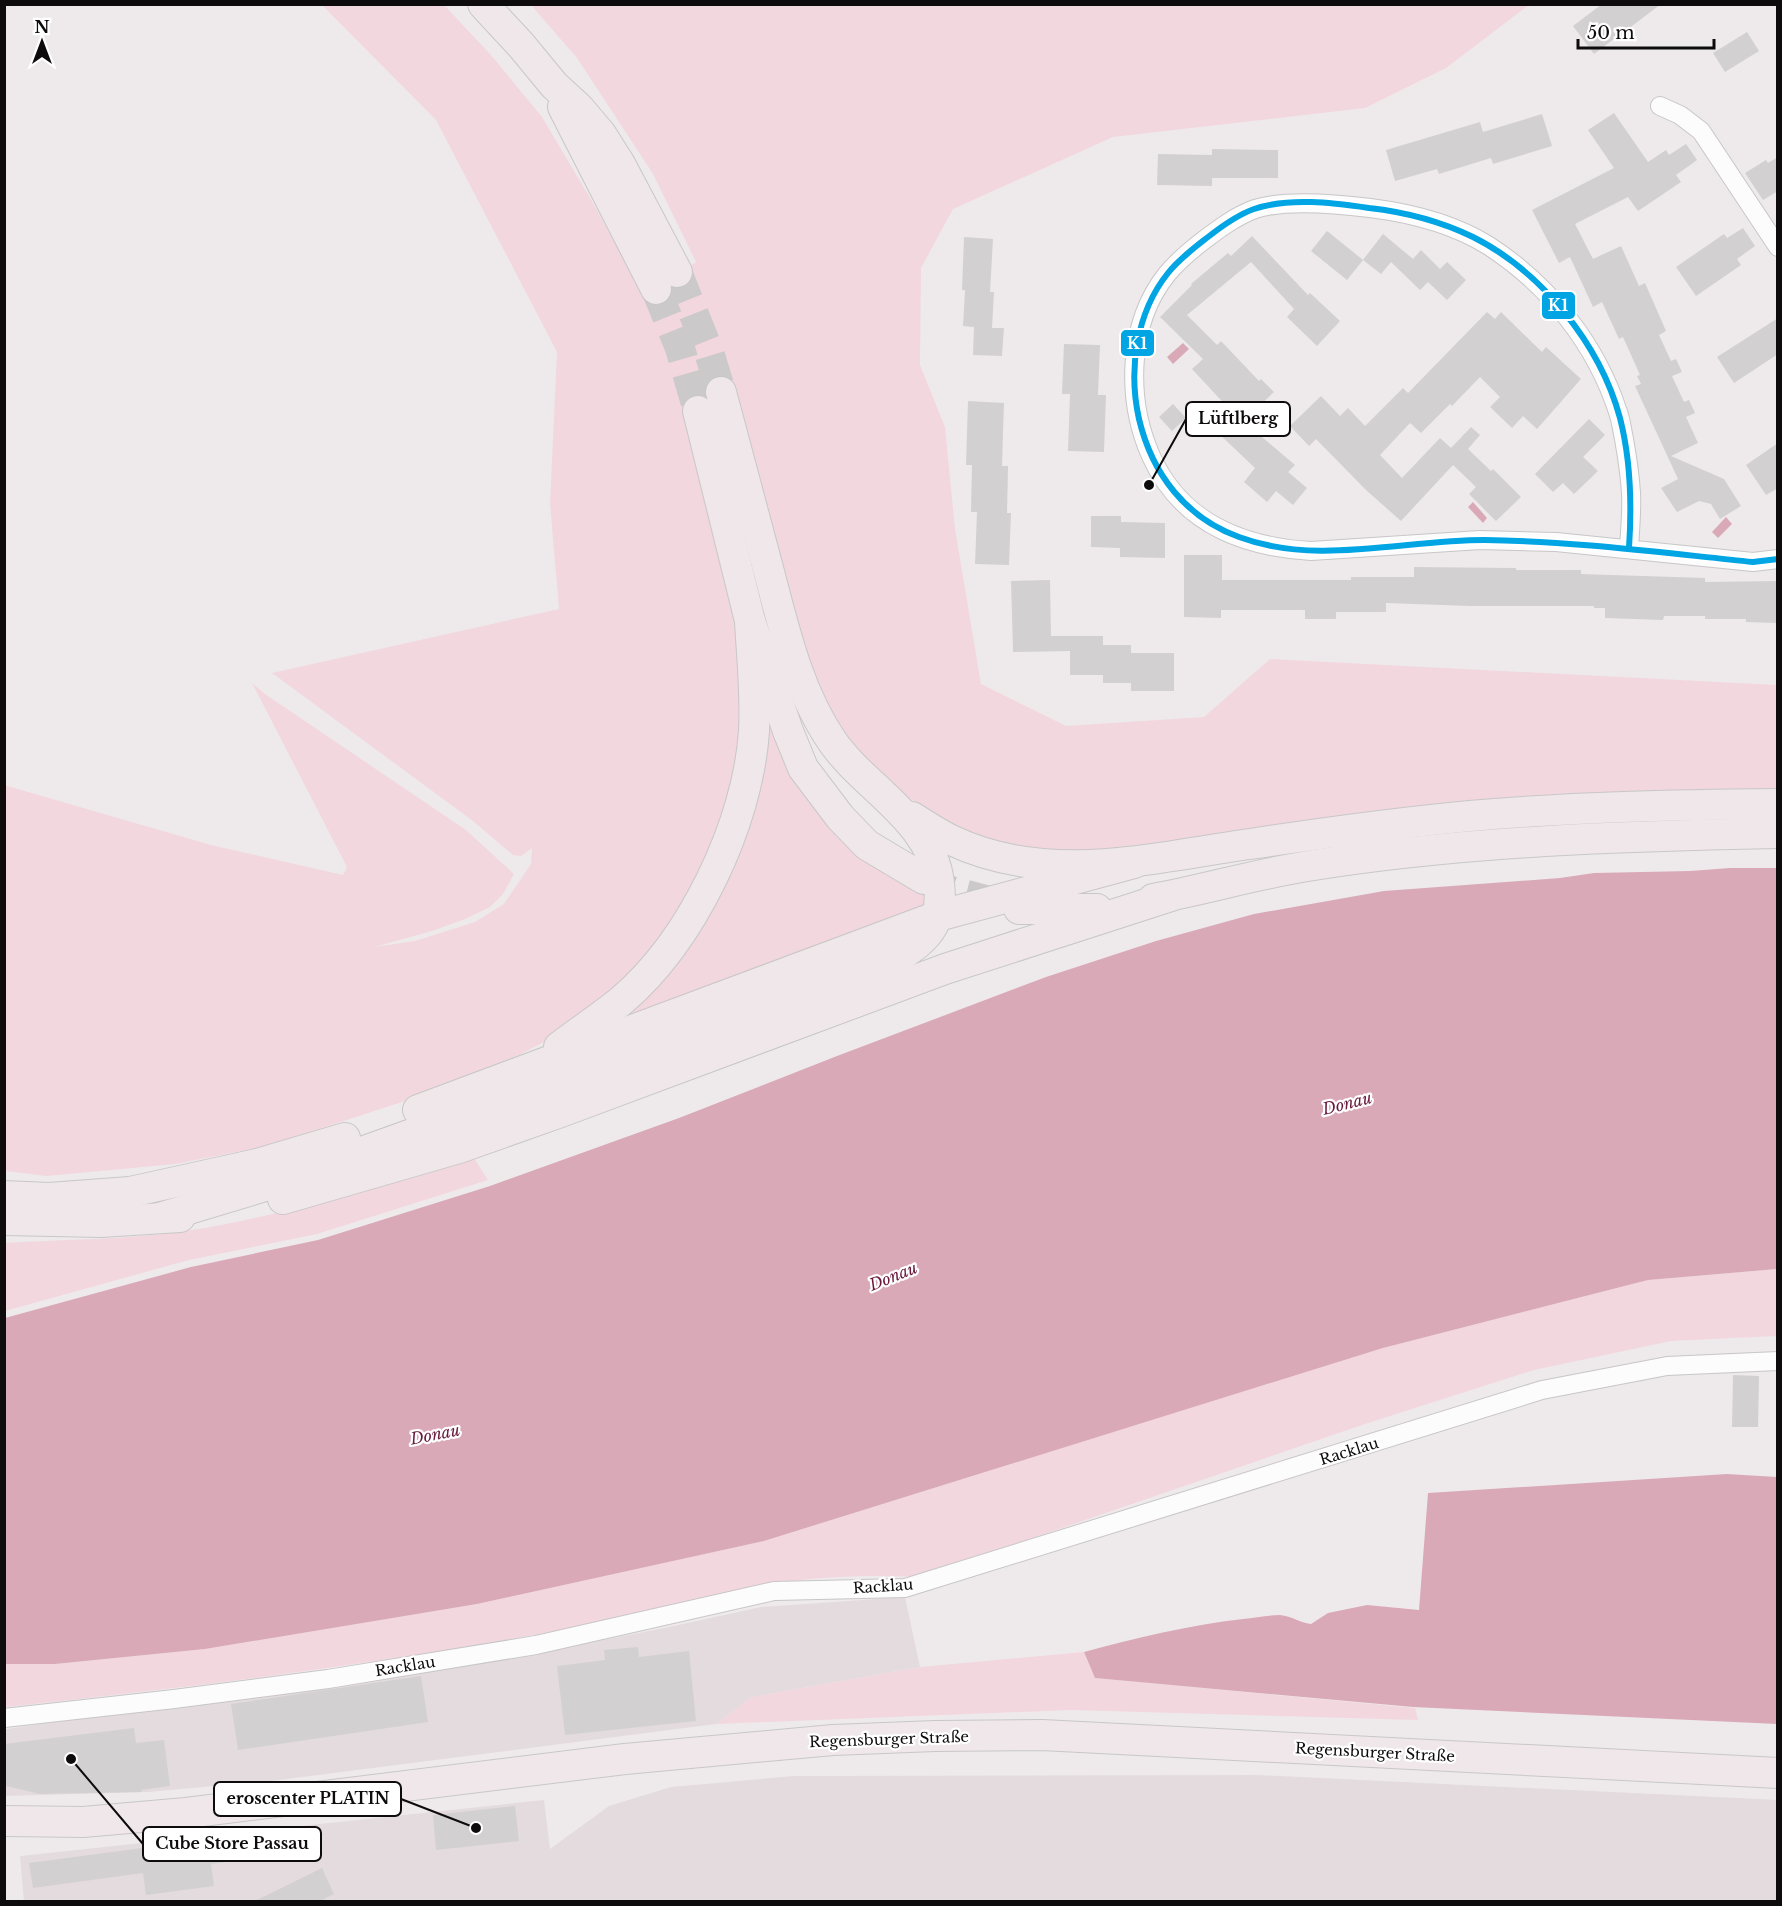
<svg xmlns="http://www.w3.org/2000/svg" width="1782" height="1906" font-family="'Libre Baskerville',serif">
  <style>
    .built { fill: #e4dbde }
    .green { fill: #f2d7df }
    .water { fill: #daa9b8 }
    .building { fill: #d3d0d1 }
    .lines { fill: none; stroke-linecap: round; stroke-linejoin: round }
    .primary-tunnel { stroke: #ccc9ca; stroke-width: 30; stroke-dasharray: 30 15; stroke-linecap: butt }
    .street-casing { stroke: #c8c6c7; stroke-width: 20 }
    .primary-casing { stroke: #c8c7c7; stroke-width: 32 }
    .street { stroke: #fcfcfc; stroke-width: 18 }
    .primary { stroke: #efe7e9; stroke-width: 30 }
    .bus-1-casing { stroke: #fff; stroke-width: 10 }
    .bus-1 { stroke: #01a5e4; stroke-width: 6 }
    .labels { text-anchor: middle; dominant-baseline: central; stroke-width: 4.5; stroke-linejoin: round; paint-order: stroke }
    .street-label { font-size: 15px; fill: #0d0b0c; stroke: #fff }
    .water-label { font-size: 16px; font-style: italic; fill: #6a193c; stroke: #fff }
    .leader { fill: none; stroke: #0d0b0c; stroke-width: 2 }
    .callout-dot { fill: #0d0b0c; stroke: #fff; stroke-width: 2 }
    .callout { fill: #fff; stroke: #0d0b0c; stroke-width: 2 }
    .callout-label { font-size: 16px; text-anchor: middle; font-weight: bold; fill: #0d0b0c }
    .line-badge { stroke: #fff; stroke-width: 2 }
    .badge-label { font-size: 16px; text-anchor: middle; font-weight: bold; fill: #fff }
  </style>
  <rect width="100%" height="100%" fill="#eeeaec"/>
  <g class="built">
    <polygon points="905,1597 920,1667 752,1697 716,1724 271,1781 148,1792 5,1796 4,1730 7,1729 161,1706 496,1661 669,1627 761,1607"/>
    <polygon points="1258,1775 1778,1800 1777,1902 24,1902 20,1856 544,1800 550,1849 609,1806 671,1787 794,1776"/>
  </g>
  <g class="green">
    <polygon points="322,5 444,5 491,55 542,117 593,203 644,297 696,262 653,174 577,58 531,5 1529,5 1446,68 1365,108 1113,137 953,209 921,268 920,365 945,427 955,529 981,684 1066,726 1204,717 1270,659 1777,685 1777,789 1474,804 1305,820 1178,842 1088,851 1030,848 991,841 954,825 907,797 839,732 699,453 748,683 729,818 699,880 661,935 628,977 563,1032 519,1055 402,1102 267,1146 175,1164 47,1176 5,1171 4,785 211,845 343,875 347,867 252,683 265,694 466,830 514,874 503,894 490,907 465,919 432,931 374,947 415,941 475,922 504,904 531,864 532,848 521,856 513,855 473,821 272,673 559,609 550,504 557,352 436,120"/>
    <polygon points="763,706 786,753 927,893 926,912 586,1038 693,932"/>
    <path d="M474,1158L488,1180L317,1234L189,1260L5,1311V1243C65,1239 126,1240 186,1231C284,1216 379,1185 474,1158Z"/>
    <path d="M1777,1269V1336L1671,1341L1534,1370L1365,1424L919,1577C871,1575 822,1576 775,1584C694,1597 615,1620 534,1635C359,1667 182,1688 5,1707L4,1664H55L205,1649L477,1604L764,1541L1383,1348L1648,1280Z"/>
    <polygon points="1084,1652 1095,1678 1415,1708 1418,1720 1070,1710 716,1724 752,1697 920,1667"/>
  </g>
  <g class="water">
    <polygon points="1183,343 1189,349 1173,364 1167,357"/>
    <polygon points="1473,502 1487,518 1483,523 1468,507"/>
    <polygon points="1726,517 1732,524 1718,538 1712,532"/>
    <polygon points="1730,868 1777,868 1777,1269 1648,1280 1383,1348 764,1541 477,1604 205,1649 55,1664 5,1664 5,1318 191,1267 318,1240 490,1186 679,1118 837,1056 1046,977 1156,941 1254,914 1384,891 1560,878 1594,873 1690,871"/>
    <path d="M1727,1474L1777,1477V1724L1413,1707L1095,1678L1084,1652C1136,1638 1189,1625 1243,1619C1255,1618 1268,1615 1280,1615C1292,1616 1300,1623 1311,1624L1328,1613L1367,1605L1419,1610L1428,1493Z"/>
  </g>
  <g class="building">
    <polygon points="1602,4 1661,4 1628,29 1630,33 1618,42 1615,38 1594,54 1573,26"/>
    <polygon points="1747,32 1759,51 1725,72 1713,53"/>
    <polygon points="1614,113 1648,162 1666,150 1669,155 1686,144 1697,160 1676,175 1681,182 1638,211 1628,197 1575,224 1593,259 1621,246 1639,286 1645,283 1666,331 1659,335 1671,361 1676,359 1682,372 1672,376 1684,402 1689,400 1695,413 1686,417 1698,443 1671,456 1724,479 1741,506 1720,519 1711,504 1699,501 1677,512 1661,488 1678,479 1635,386 1641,384 1637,376 1640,375 1623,337 1619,339 1602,302 1593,307 1570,257 1559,263 1532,210 1614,168 1588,130"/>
    <polygon points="1542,114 1552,146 1493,164 1491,158 1439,174 1437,169 1395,181 1386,150 1480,122 1483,132"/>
    <polygon points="1212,149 1278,150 1278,178 1212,178 1212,186 1157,185 1158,154 1212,155"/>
    <polygon points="1778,157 1778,191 1763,200 1745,173 1766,160 1768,163"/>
    <polygon points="1743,228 1755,246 1737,259 1741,265 1696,296 1676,267 1724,234 1727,238"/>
    <polygon points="1327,231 1363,260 1347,280 1311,251"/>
    <polygon points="1383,234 1413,259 1421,250 1440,269 1447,262 1466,280 1447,300 1428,282 1420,290 1391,262 1381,274 1363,260"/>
    <polygon points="1252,236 1308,295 1310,293 1340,321 1317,346 1287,317 1294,309 1251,262 1187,315 1217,345 1221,341 1259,381 1261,379 1274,392 1256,409 1268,420 1256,432 1295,465 1288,472 1307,488 1293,505 1276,491 1267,502 1244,482 1255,468 1215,430 1232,412 1192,369 1203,359 1160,317 1192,285 1191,284 1228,253 1231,256"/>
    <polygon points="964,237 993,239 990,292 994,292 992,328 1004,328 1002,356 973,355 974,327 963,326 965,290 962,290"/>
    <polygon points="1487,312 1495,319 1501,312 1542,352 1546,347 1581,379 1537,429 1523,416 1512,428 1490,407 1500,397 1480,377 1452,406 1450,404 1421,433 1410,423 1380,455 1402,478 1440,438 1451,448 1471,427 1480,435 1468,449 1491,471 1493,469 1521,497 1496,521 1469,494 1476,487 1453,465 1401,521 1366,490 1316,439 1309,446 1290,426 1321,396 1340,416 1348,408 1365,426 1403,388 1408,393"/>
    <polygon points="1778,318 1778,354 1734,383 1717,357"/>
    <polygon points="1064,344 1100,345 1098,395 1106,395 1104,452 1068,451 1070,394 1062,394"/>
    <polygon points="968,401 1004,403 1002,466 1008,466 1007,513 1011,513 1009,565 975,564 977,512 971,512 972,465 966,465"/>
    <polygon points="1173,404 1186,418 1172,431 1159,417"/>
    <polygon points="1589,419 1605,435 1583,457 1598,471 1574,494 1563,483 1553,492 1535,474"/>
    <polygon points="1778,443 1778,488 1766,495 1746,465"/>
    <polygon points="1091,516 1121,516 1121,522 1165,523 1165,558 1120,557 1120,548 1091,547"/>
    <polygon points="1184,555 1222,555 1222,580 1351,580 1351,577 1414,577 1414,567 1516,568 1516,570 1581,570 1581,574 1705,578 1705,582 1778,581 1778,623 1746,622 1746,619 1705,619 1705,616 1664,616 1663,620 1605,618 1605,608 1594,608 1594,606 1470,606 1386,603 1386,612 1336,612 1336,619 1305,619 1305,610 1221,610 1221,618 1184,617"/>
    <polygon points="1050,580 1051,636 1103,636 1103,645 1131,645 1131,653 1174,653 1174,691 1131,691 1131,683 1103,683 1103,675 1070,675 1070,651 1013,652 1011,581"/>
    <polygon points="1733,1375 1759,1376 1758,1427 1732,1427"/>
    <polygon points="638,1647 639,1657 689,1651 696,1721 565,1735 557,1666 605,1660 604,1650"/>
    <polygon points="421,1676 428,1722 238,1750 231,1704"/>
    <polygon points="134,1728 136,1743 164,1740 170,1786 141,1790 142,1792 40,1794 6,1786 4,1744"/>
    <polygon points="515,1806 519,1841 436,1850 433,1815"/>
    <polygon points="317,1825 321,1849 211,1864 214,1886 146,1895 143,1873 33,1888 29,1863"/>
    <polygon points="322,1868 334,1894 318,1902 253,1902"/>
  </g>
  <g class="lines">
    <g class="primary-tunnel">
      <polyline points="677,272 709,352 721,392"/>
      <polyline points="656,289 680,348 698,411"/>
      <polyline points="924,879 951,891 1001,904"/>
    </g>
    <defs>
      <g id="street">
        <polyline points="1660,106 1680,115 1701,131 1778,247"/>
        <path d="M1629,548C1630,530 1632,511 1631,493C1630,475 1627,456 1624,439C1622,430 1621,420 1618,412C1596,344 1549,285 1489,246C1454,224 1410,213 1370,208C1338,204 1286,199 1255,209C1236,216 1220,228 1204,240C1191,250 1177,262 1167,274C1127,324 1126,400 1151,456C1181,523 1242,547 1311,551L1480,540L1556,542L1753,562L1778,559"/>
        <polyline points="4,1718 174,1699 328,1679 536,1645 774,1591 905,1588 1542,1390 1667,1366 1778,1361"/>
      </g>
      <g id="primary">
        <polyline points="483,4 521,45 554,85 579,108 601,134 620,164 677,272"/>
        <polyline points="563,107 656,289"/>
        <polyline points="698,411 750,621 788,731 803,768 840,817 867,845 924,879"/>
        <path d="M912,817C925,825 938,834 951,840C1048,886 1149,858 1250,844C1323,833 1396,823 1470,816C1572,807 1675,805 1778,804"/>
        <path d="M1153,899C1207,889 1260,873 1314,865C1467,841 1623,836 1778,833"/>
        <polyline points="1019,909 1097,909"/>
        <path d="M559,1047C579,1032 601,1017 621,1001C692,941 748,824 754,731C756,695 752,658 750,621"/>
        <polyline points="418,1110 938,916 1134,863"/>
        <polyline points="4,1196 49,1198 130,1192 257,1164 345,1138"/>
        <polyline points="283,1199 459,1148 558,1113 945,969 1171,896"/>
        <path d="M159,1218L272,1184L884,965C920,945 945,929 939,883C932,820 865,789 832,741C798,691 784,629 769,572C753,512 737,452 721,392"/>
        <polyline points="4,1220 101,1222 180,1217"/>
        <polyline points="4,1821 83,1822 186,1813 625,1759 833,1740 935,1736 1042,1735 1778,1773"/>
      </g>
    </defs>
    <use href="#street" class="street-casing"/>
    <use href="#primary" class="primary-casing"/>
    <use href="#street" class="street"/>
    <use href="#primary" class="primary"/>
    <defs>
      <path id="bus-1" d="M1629,548C1632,504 1631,461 1620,418C1600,344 1541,271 1473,237C1440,221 1405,212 1369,208C1333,203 1290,197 1254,209C1237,215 1222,226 1208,237C1194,248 1179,259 1168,273C1136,313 1128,370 1139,419C1152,474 1186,518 1239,537C1317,566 1403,540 1484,540C1574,541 1664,553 1753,562L1778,559"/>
    </defs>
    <use href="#bus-1" class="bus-1-casing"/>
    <use href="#bus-1" class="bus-1"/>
  </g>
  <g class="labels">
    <g class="street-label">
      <text transform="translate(1349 1451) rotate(-17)">Racklau</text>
      <text transform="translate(883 1586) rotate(-4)">Racklau</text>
      <text transform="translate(405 1666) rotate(-9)">Racklau</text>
      <text transform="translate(889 1739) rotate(-2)">Regensburger Straße</text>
      <text transform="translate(1375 1752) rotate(3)">Regensburger Straße</text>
    </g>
    <g class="water-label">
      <text transform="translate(1347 1103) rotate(-14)">Donau</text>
      <text transform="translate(893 1276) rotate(-22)">Donau</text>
      <text transform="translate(435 1434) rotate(-11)">Donau</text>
    </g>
  </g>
  <path class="leader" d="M1149 485L1186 419M476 1828L401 1799M71 1759L143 1844"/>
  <g class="callout-dot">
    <circle cx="1149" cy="485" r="6"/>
    <circle cx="476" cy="1828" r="6"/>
    <circle cx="71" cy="1759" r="6"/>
  </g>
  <g class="callout">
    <rect x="1186" y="402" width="104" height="34" rx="6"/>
    <rect x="214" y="1782" width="187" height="34" rx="6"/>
    <rect x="143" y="1827" width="178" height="34" rx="6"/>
  </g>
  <g class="callout-label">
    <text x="1238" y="424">Lüftlberg</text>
    <text x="308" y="1804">eroscenter PLATIN</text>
    <text x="232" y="1849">Cube Store Passau</text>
  </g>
  <g class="line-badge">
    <rect x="1541" y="291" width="35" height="29" rx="6" fill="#01a5e4"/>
    <rect x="1120" y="329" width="35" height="28" rx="6" fill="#01a5e4"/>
  </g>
  <g class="badge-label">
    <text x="1558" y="311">K1</text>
    <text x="1137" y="349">K1</text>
  </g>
  <rect width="1782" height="1906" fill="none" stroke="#0d0b0c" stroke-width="12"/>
  <g transform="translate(42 42)" stroke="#ffffff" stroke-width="4.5" paint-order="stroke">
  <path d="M0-4.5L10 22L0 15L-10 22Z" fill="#0d0b0c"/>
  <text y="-9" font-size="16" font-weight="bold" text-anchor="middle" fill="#0d0b0c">N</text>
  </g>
  <path d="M1578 39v9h136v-9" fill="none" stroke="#0d0b0c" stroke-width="3"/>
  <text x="1587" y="39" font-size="18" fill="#0d0b0c" stroke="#ffffff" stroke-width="4.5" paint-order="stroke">50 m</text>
</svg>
